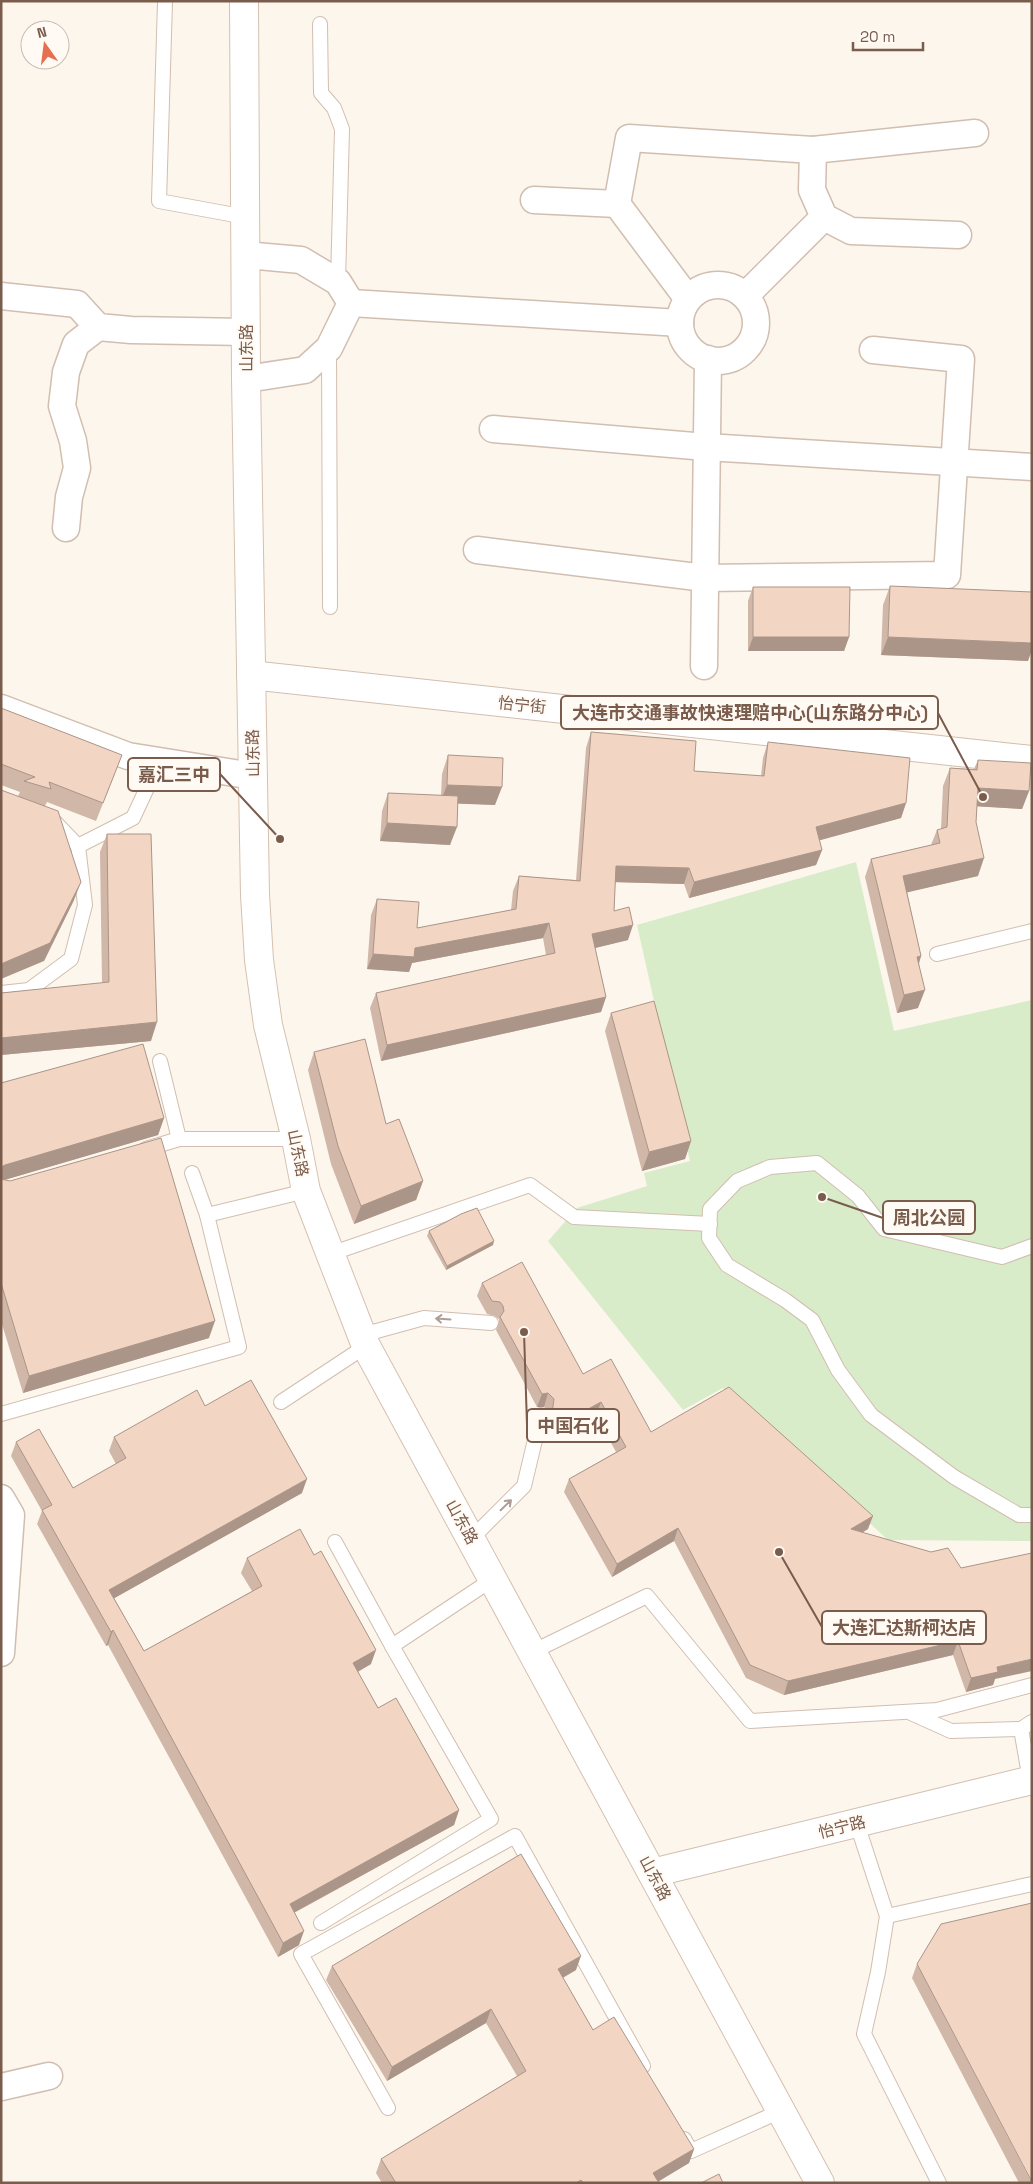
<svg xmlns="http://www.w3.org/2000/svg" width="1033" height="2184" font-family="'Space Grotesk','Noto Sans SC',sans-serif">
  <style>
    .green { fill: #d8ecc9 }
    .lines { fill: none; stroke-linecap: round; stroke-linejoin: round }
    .service-casing { stroke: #d1beb0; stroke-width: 16 }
    .minor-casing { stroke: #d1beb0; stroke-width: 29 }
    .tertiary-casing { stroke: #d1beb0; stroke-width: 30 }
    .secondary-casing { stroke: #d6c0b0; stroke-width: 30 }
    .service { stroke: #fff; stroke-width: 14 }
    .minor { stroke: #fff; stroke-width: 26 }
    .tertiary { stroke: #fff; stroke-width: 28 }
    .secondary { stroke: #fff; stroke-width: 28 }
    .wall { fill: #d1b7a8 }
    .shaded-wall { fill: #aa9588 }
    .building { fill: #f3d5c3; stroke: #aa9588 }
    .oneway { stroke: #af9d94 }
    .labels { text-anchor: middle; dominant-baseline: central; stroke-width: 4; stroke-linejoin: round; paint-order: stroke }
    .street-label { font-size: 16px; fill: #7a5c4d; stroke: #fffaf3 }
    .leader { fill: none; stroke: #7a5c4d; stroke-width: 2 }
    .callout-dot { fill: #7a5c4d; stroke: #fffaf3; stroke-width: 2 }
    .callout { fill: #fffaf3; stroke: #7a5c4d; stroke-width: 2 }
    .callout-label { font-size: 18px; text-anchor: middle; font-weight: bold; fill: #7a5c4d }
  </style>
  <rect width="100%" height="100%" fill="#fdf6ec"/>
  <polygon class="green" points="856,862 894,1031 1032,1000 1032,1541 888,1540 723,1388 683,1410 548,1241 577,1208 647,1186 644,1173 690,1161 637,925"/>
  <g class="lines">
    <defs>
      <g id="service">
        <polyline points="165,2 159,201 246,217"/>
        <polyline points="320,24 321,93 334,108 342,129 338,282"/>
        <polyline points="329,348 330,607"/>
        <polyline points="78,846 133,818 160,760"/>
        <polyline points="937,954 1032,931"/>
        <polyline points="1,993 29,990 71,959 85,905 78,846 53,820"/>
        <polyline points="160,1061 179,1139 296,1139"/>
        <polyline points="146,1149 179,1139"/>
        <polyline points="192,1173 207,1215"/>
        <polyline points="1032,1246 1002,1257 884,1229 858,1196 817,1163 770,1167 737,1181 710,1209 709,1238 727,1265 785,1300 812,1320 838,1370 871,1415 954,1477 1019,1515 1032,1515"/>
        <polyline points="330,1254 530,1185 574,1217 710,1224"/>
        <polyline points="362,1335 424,1318 491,1323"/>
        <polyline points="281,1402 366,1346"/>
        <polyline points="1,1414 239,1347 207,1215 306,1191"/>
        <polyline points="471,1539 524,1486 541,1415"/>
        <polyline points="335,1542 392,1646"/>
        <polyline points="532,1652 647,1596 750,1721 937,1710 1032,1685"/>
        <polyline points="911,1713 951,1731 1021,1729"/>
        <polyline points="1030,1780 1021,1729 1032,1722"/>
        <polyline points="857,1824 887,1916 878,1972 864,2034 939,2183"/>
        <polyline points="887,1916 1032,1884"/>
        <polyline points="321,1923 491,1819 392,1646 493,1579"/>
        <polyline points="388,2108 301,1954 515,1836 643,2066"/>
        <polyline points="684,2139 691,2151 781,2111"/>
      </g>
      <g id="minor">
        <polyline points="813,150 975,133"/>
        <polyline points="534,200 617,204 688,299"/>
        <polyline points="617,204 629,138 813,150 812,190 824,217 851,231 958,235"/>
        <polyline points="246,255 301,260 338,282 351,303 329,348 305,370 246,379"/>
        <circle cx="718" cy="323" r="38"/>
        <polyline points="1,296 77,304 98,327 131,330 246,332"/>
        <polyline points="745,296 824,217"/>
        <polyline points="351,303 680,323"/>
        <polyline points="493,429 706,447 1032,467"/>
        <polyline points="66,528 69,497 77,468 73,441 62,406 66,372 76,344 98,327"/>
        <polyline points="477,550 705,578 947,575 961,359 873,350"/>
        <polyline points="704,666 708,359"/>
        <polyline points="1,708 128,756 253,776"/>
        <polyline points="1,1498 11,1515 1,1653"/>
        <polyline points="1,2087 49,2076"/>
      </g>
      <g id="tertiary">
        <polyline points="251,675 1032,760"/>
        <polyline points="652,1873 1032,1780"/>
      </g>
      <polyline id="secondary" points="244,1 246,379 255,895 259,960 268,1025 296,1139 306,1191 366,1346 820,2183"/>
    </defs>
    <use href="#service" class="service-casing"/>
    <use href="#minor" class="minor-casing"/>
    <use href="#tertiary" class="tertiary-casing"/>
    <use href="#secondary" class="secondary-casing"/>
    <use href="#service" class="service"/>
    <use href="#minor" class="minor"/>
    <use href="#tertiary" class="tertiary"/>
    <use href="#secondary" class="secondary"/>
  </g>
  <g class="wall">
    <polygon points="890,586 1028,661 881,655 883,605"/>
    <polygon points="753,587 849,637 844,651 748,651 748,601"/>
    <polygon points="1,708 115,773 96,821 47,802 45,806 74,900 44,961 18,796 20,792 1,785"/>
    <polygon points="591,732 694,771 761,776 763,758 768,742 906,803 901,818 819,840 822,850 816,865 689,898 684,884 615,882 614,911 628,940 595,948 606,997 601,1012 381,1061 370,1008 376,993 546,955 543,938 412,963 409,972 367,969 371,915 377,899 417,928 511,910 513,891 519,876 576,880 586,748"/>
    <polygon points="448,755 495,805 458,803 450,845 380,841 382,811 388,793 441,796 442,774"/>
    <polygon points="978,760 1029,791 1022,809 977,806 976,822 978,876 907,892 921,956 919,964 918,1008 897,1013 865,877 871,859 931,845 937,830 941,829 943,786 950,768 974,769"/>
    <polygon points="107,834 151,1041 1,1055 1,993 102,983 100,852"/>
    <polygon points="611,1013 691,1141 685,1159 642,1171 605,1031"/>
    <polygon points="314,1052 423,1181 416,1200 354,1224 331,1164 308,1070"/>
    <polygon points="1,1083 164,1118 158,1135 4,1180 209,1338 23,1393 1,1321"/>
    <polygon points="429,1231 493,1245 446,1270 427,1236"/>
    <polygon points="482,1283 583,1374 651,1432 868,1529 863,1532 995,1679 993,1685 966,1692 953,1655 784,1695 746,1678 674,1541 612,1577 564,1492 569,1479 616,1452 596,1415 554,1438 547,1426 549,1412 544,1407 537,1407 496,1330 499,1321 499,1319 495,1316 487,1314 477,1296"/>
    <polygon points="205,1406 302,1493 114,1598 144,1651 252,1591 241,1573 247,1558 371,1664 358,1672 378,1708 459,1810 454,1825 294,1913 299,1945 278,1957 108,1645 106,1646 37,1524 42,1511 11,1456 16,1442 73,1488 116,1464 109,1451 114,1437"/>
    <polygon points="917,1964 1032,2183 1019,2183 912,1978"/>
    <polygon points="332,1966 576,1970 563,1978 593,2030 694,2149 689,2163 658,2181 659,2183 382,2183 376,2173 381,2159 517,2076 486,2023 387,2081 326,1980"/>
  </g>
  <g class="shaded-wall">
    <polygon points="753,637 849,637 844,651 748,651"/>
    <polygon points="888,637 1032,643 1032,650 1028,661 881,655"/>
    <polygon points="447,785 502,787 495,805 440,803"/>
    <polygon points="978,788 1029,791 1022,809 971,806"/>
    <polygon points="906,803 901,818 810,843 816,827"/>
    <polygon points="387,823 457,827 450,845 380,841"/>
    <polygon points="822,850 816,865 689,898 694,882"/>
    <polygon points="984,858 978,876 896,895 903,876"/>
    <polygon points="616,866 689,868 684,884 610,882"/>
    <polygon points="81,882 74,900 44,961 1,979 1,964"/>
    <polygon points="549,923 543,938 412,963 409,972 367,969 373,954 415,948"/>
    <polygon points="633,925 628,940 587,950 592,934"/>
    <polygon points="921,956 915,975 917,957"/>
    <polygon points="925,990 918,1008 897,1013 904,995"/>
    <polygon points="606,997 601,1012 381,1061 387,1045"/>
    <polygon points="157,1022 151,1041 1,1055 1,1038"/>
    <polygon points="164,1118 158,1135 1,1181 1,1167 5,1165"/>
    <polygon points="691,1141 685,1159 642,1171 649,1152"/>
    <polygon points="423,1181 416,1200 354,1224 361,1206"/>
    <polygon points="494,1241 493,1245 446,1270 447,1266"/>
    <polygon points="215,1321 209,1338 23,1393 29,1376"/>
    <polygon points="548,1393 544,1407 537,1407 542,1394"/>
    <polygon points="601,1402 596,1415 554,1438 559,1425"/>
    <polygon points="307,1479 302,1493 104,1604 109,1590"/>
    <polygon points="873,1516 868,1529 846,1542 851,1529"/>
    <polygon points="678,1528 674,1541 612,1577 617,1564"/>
    <polygon points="113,1630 108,1645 106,1646 111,1632"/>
    <polygon points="958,1641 953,1655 784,1695 788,1681"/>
    <polygon points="376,1650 371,1664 348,1677 353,1663"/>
    <polygon points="1032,1659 1032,1671 995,1679 993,1685 966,1692 971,1678 997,1667"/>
    <polygon points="459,1810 454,1825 284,1918 290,1904"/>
    <polygon points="304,1931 299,1945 278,1957 283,1943"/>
    <polygon points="581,1956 576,1970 553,1983 558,1969"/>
    <polygon points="491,2009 486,2023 387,2081 392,2067"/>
    <polygon points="694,2149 689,2163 656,2183 653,2173"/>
  </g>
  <g class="building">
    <polygon points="890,586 1032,592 1032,643 888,637"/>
    <polygon points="753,587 850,587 849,637 753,637"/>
    <polygon points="1,708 122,755 103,803 49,782 51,789 24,781 35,777 1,764"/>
    <polygon points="591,732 696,741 694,771 764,776 768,742 910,758 906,803 816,827 822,850 694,882 689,868 616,866 614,911 629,907 633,925 592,934 606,997 387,1045 376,993 555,953 549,923 415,948 414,957 373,954 377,899 419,902 417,928 516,909 519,876 580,881"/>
    <polygon points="448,755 503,758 502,787 447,785"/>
    <polygon points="978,760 1031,763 1029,791 978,788 976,822 984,858 903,876 921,956 917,957 925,990 904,995 871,859 940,843 937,830 947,827 950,768 977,770"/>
    <polygon points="1,790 58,811 81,882 50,943 1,964"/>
    <polygon points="388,793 458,796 457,827 387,823"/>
    <polygon points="107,834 151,834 157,1022 1,1038 1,993 109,982"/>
    <polygon points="654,1001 691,1141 649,1152 611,1013"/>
    <polygon points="365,1039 386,1124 399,1119 423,1181 361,1206 338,1146 314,1052"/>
    <polygon points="143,1044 164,1118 5,1165 1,1167 1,1083"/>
    <polygon points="161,1138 215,1321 29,1376 1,1283 1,1179 10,1181"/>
    <polygon points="477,1208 494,1241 447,1266 429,1231 461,1214"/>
    <polygon points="522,1262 583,1374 611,1359 651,1432 729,1387 873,1516 851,1529 931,1552 948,1548 961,1568 1032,1553 1032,1659 997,1667 998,1672 971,1678 958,1641 788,1681 750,1665 678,1528 617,1564 569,1479 626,1447 601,1402 559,1425 552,1413 554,1399 548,1393 542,1394 500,1317 504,1311 503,1306 500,1302 492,1301 482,1283"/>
    <polygon points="251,1380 307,1479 109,1590 144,1651 262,1586 247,1558 300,1529 314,1555 321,1551 376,1650 353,1663 378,1708 396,1698 459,1810 290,1904 304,1931 283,1943 113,1630 111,1632 42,1510 52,1505 16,1442 39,1429 73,1488 126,1458 114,1437 197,1390 205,1406"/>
    <polygon points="521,1854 581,1956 558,1969 593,2030 614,2017 694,2149 653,2173 659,2183 583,2183 581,2180 576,2183 396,2183 381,2159 526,2071 491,2009 392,2067 332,1966"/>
    <polygon points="1032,1903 1032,2182 917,1964 941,1924"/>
    <polygon points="719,2174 723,2183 701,2183"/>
  </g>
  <defs><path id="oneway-shaft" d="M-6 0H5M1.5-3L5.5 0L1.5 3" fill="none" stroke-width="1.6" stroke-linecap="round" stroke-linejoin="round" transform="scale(1.25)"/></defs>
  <g class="oneway">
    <use href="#oneway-shaft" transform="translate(443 1319) rotate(-176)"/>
    <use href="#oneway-shaft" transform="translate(506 1505) rotate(-44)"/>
  </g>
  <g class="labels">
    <g class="street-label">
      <text transform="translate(246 348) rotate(-90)">山东路</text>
      <text transform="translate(522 705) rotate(6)">怡宁街</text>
      <text transform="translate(253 753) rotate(-91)">山东路</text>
      <text transform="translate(298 1153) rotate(78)">山东路</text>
      <text transform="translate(462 1522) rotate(61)">山东路</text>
      <text transform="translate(842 1827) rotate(-14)">怡宁路</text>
      <text transform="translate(655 1878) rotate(62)">山东路</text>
    </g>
  </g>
  <path class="leader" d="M983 797L938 713M280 839L220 774M822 1197L883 1218M524 1332L527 1425M779 1552L822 1627"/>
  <g class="callout-dot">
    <circle cx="983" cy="797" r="5"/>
    <circle cx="280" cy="839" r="5"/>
    <circle cx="822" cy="1197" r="5"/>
    <circle cx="524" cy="1332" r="5"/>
    <circle cx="779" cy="1552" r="5"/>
  </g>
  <g class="callout">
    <rect x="561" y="696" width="377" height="33" rx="5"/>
    <rect x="128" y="758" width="92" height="33" rx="5"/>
    <rect x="883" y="1201" width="92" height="33" rx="5"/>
    <rect x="527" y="1409" width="92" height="33" rx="5"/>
    <rect x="822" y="1611" width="164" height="33" rx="5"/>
  </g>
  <g class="callout-label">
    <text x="750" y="719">大连市交通事故快速理赔中心(山东路分中心)</text>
    <text x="174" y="781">嘉汇三中</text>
    <text x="929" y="1224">周北公园</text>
    <text x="573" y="1432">中国石化</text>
    <text x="904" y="1634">大连汇达斯柯达店</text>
  </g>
  <rect width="1033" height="2184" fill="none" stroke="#7a5c4d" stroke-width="5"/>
  <g transform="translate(45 45) rotate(346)"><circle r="24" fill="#fffaf3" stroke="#cabbb1"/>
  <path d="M0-4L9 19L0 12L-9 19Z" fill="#e76f51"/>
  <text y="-8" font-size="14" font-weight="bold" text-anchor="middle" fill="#7a5c4d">N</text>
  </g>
  <path d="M853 42v8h70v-8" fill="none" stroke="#7a5c4d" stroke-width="2.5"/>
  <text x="860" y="42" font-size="15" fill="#7a5c4d" stroke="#fffaf3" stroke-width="4" paint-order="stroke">20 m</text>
</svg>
